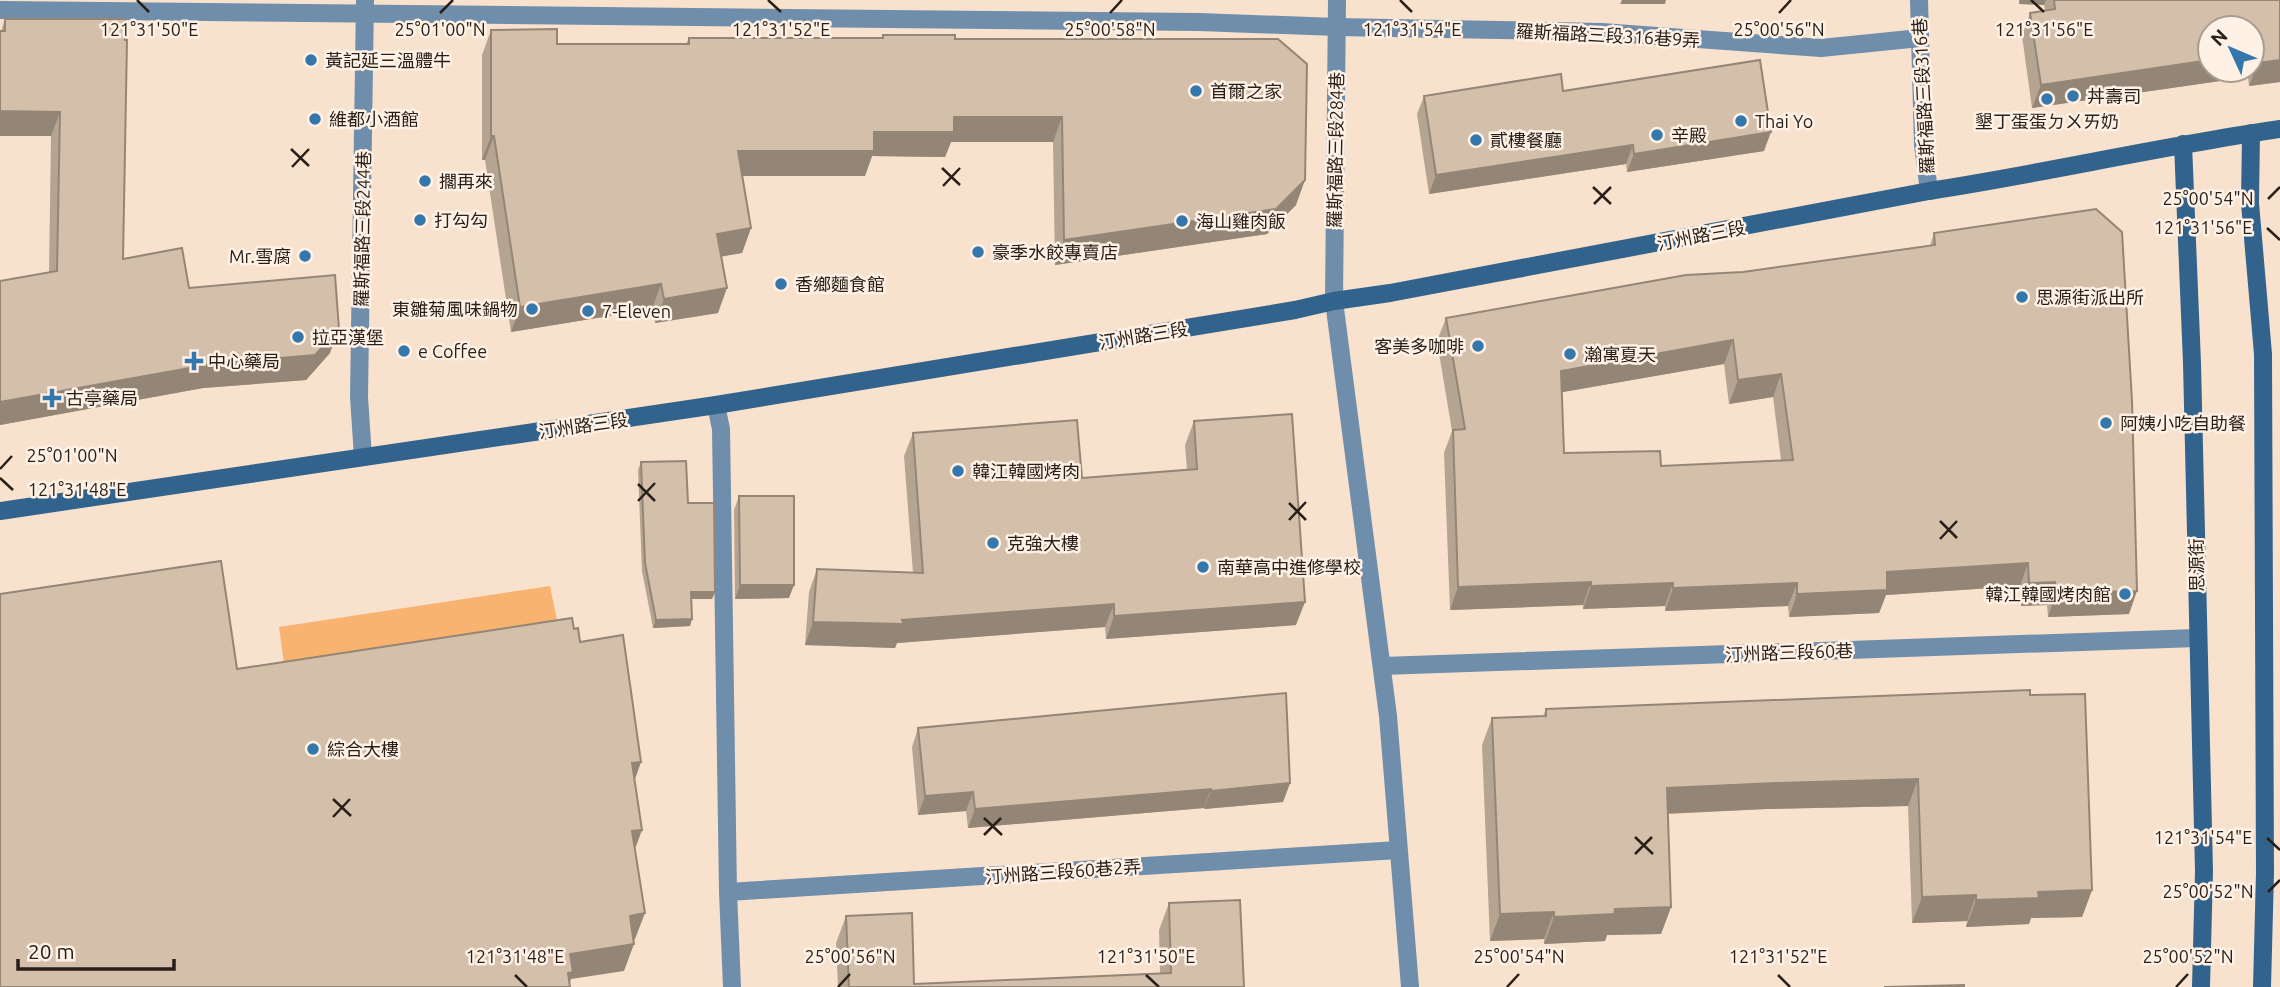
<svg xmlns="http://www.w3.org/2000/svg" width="2280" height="987" font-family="Ubuntu,'Noto Sans TC',sans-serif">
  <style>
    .green { fill: #f7b36f }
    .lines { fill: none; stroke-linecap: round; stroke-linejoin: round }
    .lane { stroke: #6f8eab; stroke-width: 18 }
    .street { stroke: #6f8eab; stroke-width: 18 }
    .secondary { stroke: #32638c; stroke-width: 18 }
    .wall { fill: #b6a492; fill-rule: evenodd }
    .shaded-wall { fill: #948677 }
    .building { fill: #d4bfaa; stroke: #948677; stroke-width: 2; fill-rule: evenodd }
    .ticks { fill: none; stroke: #271f18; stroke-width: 2.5 }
    .poi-dot { fill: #3377ac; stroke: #fff1e5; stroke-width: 2.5 }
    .labels { text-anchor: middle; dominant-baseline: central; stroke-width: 5; stroke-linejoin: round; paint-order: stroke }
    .street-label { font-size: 18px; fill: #271f18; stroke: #fff1e5 }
    .poi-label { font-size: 18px; fill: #271f18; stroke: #fff1e5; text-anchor: start }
    .ticks-label { font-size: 18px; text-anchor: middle; fill: #271f18; stroke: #fff1e5; stroke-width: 5; stroke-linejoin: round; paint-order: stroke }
  </style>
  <rect width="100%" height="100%" fill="#f9e2cd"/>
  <polygon class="green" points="550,586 562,644 287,686 279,627"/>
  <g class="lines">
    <g class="lane">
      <polyline points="1334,301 1388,716 1410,987"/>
      <polyline points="716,405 721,429 728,892 732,987"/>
      <polyline points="363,457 359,397 365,0"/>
      <polyline points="1382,666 2197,638"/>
      <polyline points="728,892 1398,850"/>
    </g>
    <g class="street">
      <polyline points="1919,0 1923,145 1929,191"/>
      <polyline points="0,10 1199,22 1337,27 1602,32 1821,48 1920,38"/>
      <polyline points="1334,301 1337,0"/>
    </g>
    <g class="secondary">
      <polyline points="2251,133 2250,203 2263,354 2265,873 2262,987"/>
      <polyline points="2183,144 2192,363 2204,871 2201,987"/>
      <path d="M0,511L716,405L1295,310L1334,301L1390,293L1929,191C2046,173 2162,146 2280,129"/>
    </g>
  </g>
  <g class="wall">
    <path d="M2019,0H2280V82L2249,86L2248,77L2032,108L2022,36L2030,13L2045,10L2044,5L2019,4ZM2252,28V70H2210Z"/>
    <polygon points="5,19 125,19 123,259 330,353 306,380 203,388 0,425 0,281 49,272 51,136 0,136 0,31 1,31"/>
    <polygon points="491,30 557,44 686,44 689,38 882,38 883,35 955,39 1296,205 1267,234 1055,265 1053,142 951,142 945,157 872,156 865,176 742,176 751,228 742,253 721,256 718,313 655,323 652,309 511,332 485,160 482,160 482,55"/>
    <polygon points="1563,91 1764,151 1627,172 1626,164 1429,194 1417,114 1424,96"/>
    <path d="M1934,233L2129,614L2048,617L2047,605L2021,606L2020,586L1886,595L1879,613L1789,617L1788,606L1665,611V606L1583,609V605L1450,610L1444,453L1452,431L1437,341L1446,318L1743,272L1930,246ZM1724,364L1729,404L1773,397L1781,460L1661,466L1564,453L1562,392Z"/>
    <polygon points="1194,421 1296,625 1106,639 1105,627 897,643 895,648 805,645 809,592 817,569 913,573 904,456 913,433 1082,478 1187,470 1185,445"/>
    <polygon points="641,462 688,503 715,592 712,599 692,599 692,619 690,626 653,628 642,571 638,470"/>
    <polygon points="739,496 789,598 735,599 734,510"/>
    <polygon points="2030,695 2092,890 2082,917 2031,918 2029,924 1966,927 1967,921 1912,923 1908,806 1766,809 1668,814 1671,907 1661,934 1607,935 1605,941 1544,944 1544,939 1490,941 1482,745 1492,718 1543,716 1546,709"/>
    <polygon points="918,728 1290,783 1283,802 1204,809 1204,808 968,828 966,811 918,815 912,747"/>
    <polygon points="1169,903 1244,987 838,987 836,943 846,916 914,984 1160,973 1159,930"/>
  </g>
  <g class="shaded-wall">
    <polygon points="1622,0 1666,0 1665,4 1620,4"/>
    <polygon points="2020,0 2046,0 2044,5 2019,4"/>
    <polygon points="2252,54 2257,54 2252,66"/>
    <polygon points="2210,60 2210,70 2251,70 2248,77 2032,108 2041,85"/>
    <polygon points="2280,60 2280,82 2249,86 2258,63"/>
    <polygon points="0,111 60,112 51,136 0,136"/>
    <polygon points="954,117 1062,117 1053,142 951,142 945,157 872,156 865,176 729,176 738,151"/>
    <polygon points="1771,132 1764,151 1627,172 1634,154"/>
    <polygon points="491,136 494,136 485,160 482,160"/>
    <polygon points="1633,145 1626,164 1429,194 1436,175"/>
    <polygon points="1305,180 1296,205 1267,234 1055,265 1064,240"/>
    <polygon points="751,228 742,253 708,259 717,234"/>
    <polygon points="661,284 652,309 511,332 520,307"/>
    <polygon points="727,288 718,313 655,323 664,299"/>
    <polygon points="339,329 330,353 306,380 203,388 0,425 0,402"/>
    <polygon points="1733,340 1724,364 1552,394 1561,371"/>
    <polygon points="1781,374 1773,397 1729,404 1738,380"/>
    <polygon points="2028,563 2020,586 1886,595 1879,613 1789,617 1797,594 1887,572"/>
    <polygon points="1591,582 1583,605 1450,610 1458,587"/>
    <polygon points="2055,582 2047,605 2021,606 2029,583"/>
    <polygon points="1673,583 1665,606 1583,609 1591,586"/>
    <polygon points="1797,583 1788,606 1665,611 1673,588"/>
    <polygon points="740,585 794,585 789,598 735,599"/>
    <polygon points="2137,591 2129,614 2048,617 2056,593"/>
    <polygon points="691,592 715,592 712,599 689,599"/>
    <polygon points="1305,602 1296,625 1106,639 1114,616"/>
    <polygon points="1114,604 1105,627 897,643 895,648 805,645 813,622 902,620"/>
    <polygon points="692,619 690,626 653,628 656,620"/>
    <polygon points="641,762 632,788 632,763"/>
    <polygon points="1918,779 1908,806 1766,809 1657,814 1667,788 1776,783"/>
    <polygon points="1290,783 1283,802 1204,809 1211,791"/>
    <polygon points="1211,789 1204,808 968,828 975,809"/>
    <polygon points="973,792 966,811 918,815 925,796"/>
    <polygon points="642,830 632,857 632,831"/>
    <polygon points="2092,890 2082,917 2031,918 2029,924 1966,927 1976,900 2038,892"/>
    <polygon points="1976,895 1967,921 1912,923 1922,897"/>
    <polygon points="1671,907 1661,934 1607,935 1605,941 1544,944 1554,917 1615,909"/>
    <polygon points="1554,912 1544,939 1490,941 1500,914"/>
    <polygon points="645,913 635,939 620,943 630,916"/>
    <polygon points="634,944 624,971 571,979 568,987 565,980 570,954"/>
  </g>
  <g class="building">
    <polygon points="2054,0 2280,0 2280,60 2258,63 2257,54 2252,54 2252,28 2210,28 2210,60 2041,85 2030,13 2055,9"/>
    <polygon points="5,19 125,19 125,40 127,40 123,259 182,248 189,288 335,275 339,329 315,355 212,364 0,402 0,281 57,271 60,112 0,111 0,31 5,31"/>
    <polygon points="557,29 557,44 689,44 689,38 883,38 883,35 955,35 955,39 1278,39 1307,64 1305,180 1276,209 1064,240 1062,117 954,117 954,132 874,132 874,151 738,151 751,228 717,234 727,288 664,299 661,284 520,307 494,136 491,136 491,30"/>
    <polygon points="1760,60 1771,132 1634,154 1633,145 1436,175 1424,96 1561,74 1563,91"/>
    <path d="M2096,209L2122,232L2132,401L2137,591L2056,593L2055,582L2029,583L2028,563L1887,572V590L1797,594V583L1673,588V583L1591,586V582L1458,587L1453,430L1465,429L1446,318L1686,275L1743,272L1935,245L1934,233ZM1733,340L1738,380L1781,374L1793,460L1661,466L1660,451L1564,453L1561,371Z"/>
    <polygon points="1292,414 1305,602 1114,616 1114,604 902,620 904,624 813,622 817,569 923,573 913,433 1077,420 1082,478 1197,469 1194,421"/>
    <polygon points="686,461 688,503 714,503 715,592 691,592 692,619 656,620 645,563 641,462"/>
    <polygon points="739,496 794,496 794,585 740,585"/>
    <polygon points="221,561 237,669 572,618 574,629 578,628 580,642 623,635 641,762 632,763 642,830 632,831 645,913 630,916 634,944 570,954 573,972 568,973 570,987 0,987 0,594"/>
    <polygon points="2030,690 2030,695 2085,694 2092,890 2038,892 2039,898 1976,900 1976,895 1922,897 1918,779 1776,783 1667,788 1671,907 1615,909 1614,914 1554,917 1554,912 1500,914 1492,718 1546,716 1546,709"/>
    <polygon points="1286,693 1290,783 1211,791 1211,789 975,809 973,792 925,796 918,728"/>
    <polygon points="1240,900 1244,987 849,987 846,916 912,913 914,984 1171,973 1169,903"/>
    <polygon points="1964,985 1964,987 1884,987"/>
  </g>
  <path class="ticks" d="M137,0L149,12M768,0L781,12M1400,0L1412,12M2031,0L2044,12M440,13L453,0M1110,13L1122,0M1779,13L1791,0M291,149L309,166M292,167L309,149M942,168L960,185M943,186L960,168M1593,187L1611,204M2268,199L2280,187M1594,204L1611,187M2267,228L2280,240M0,469L12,456M0,478L13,490M638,484L655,501M638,501L655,483M1289,503L1306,520M1289,520L1306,502M1940,521L1957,538M1940,539L1957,521M333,799L351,816M333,817L350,799M984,818L1002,835M984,835L1001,818M1635,837L1653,854M2267,838L2280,850M1635,854L1652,837M2268,892L2280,880M515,975L527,987M1146,975L1159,987M1778,975L1790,987M838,987L850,974M1507,987L1519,974M2176,987L2188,974"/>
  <g class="poi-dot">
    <circle cx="311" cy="60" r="7"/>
    <circle cx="1196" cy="91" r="7"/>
    <circle cx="2073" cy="96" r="7"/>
    <circle cx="2047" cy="99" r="7"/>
    <circle cx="315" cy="119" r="7"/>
    <circle cx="1741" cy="121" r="7"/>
    <circle cx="1657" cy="135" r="7"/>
    <circle cx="1476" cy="140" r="7"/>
    <circle cx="425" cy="181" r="7"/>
    <circle cx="420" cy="220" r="7"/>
    <circle cx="1182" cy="221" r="7"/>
    <circle cx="978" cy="252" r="7"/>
    <circle cx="305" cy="256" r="7"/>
    <circle cx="781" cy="284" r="7"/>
    <circle cx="2022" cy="297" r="7"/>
    <circle cx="532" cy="309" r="7"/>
    <circle cx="588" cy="311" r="7"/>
    <circle cx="298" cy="337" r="7"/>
    <circle cx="1478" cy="346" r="7"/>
    <circle cx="404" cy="351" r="7"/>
    <circle cx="1570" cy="354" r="7"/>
    <path d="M190.5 350.5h7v7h7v7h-7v7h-7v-7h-7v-7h7z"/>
    <path d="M48.5 387.5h7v7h7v7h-7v7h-7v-7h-7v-7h7z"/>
    <circle cx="2106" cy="423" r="7"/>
    <circle cx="958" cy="471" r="7"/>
    <circle cx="993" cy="543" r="7"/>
    <circle cx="1203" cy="567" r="7"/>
    <circle cx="2125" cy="594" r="7"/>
    <circle cx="313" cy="749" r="7"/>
  </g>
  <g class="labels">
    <g class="street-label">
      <text transform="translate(1608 35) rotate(3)">羅斯福路三段316巷9弄</text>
      <text transform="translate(1923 96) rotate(-93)">羅斯福路三段316巷</text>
      <text transform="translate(1335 150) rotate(-89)">羅斯福路三段284巷</text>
      <text transform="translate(362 229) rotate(-89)">羅斯福路三段244巷</text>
      <text transform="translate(1701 235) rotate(-11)">汀州路三段</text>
      <text transform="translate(1143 335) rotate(-9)">汀州路三段</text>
      <text transform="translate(583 425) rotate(-8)">汀州路三段</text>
      <text transform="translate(2196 565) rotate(-91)">思源街</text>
      <text transform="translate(1789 652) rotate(-2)">汀州路三段60巷</text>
      <text transform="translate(1063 871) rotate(-4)">汀州路三段60巷2弄</text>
    </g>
    <g class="poi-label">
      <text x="325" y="60">黃記延三溫體牛</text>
      <text x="1210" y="91">首爾之家</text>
      <text x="2087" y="96">丼壽司</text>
      <text x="329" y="119">維都小酒館</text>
      <text x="1755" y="121">Thai Yo</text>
      <text x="2047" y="121" text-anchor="middle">墾丁蛋蛋ㄉㄨㄞ奶</text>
      <text x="1671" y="135">辛殿</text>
      <text x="1490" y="140">貳樓餐廳</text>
      <text x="439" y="181">擱再來</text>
      <text x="434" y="220">打勾勾</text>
      <text x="1196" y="221">海山雞肉飯</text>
      <text x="992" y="252">豪季水餃專賣店</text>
      <text x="291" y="256" text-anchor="end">Mr.雪腐</text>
      <text x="795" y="284">香鄉麵食館</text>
      <text x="2036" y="297">思源街派出所</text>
      <text x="518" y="309" text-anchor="end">東雛菊風味鍋物</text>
      <text x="602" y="311">7-Eleven</text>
      <text x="312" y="337">拉亞漢堡</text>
      <text x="1464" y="346" text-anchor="end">客美多咖啡</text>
      <text x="418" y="351">e Coffee</text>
      <text x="1584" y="354">瀚寓夏天</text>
      <text x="208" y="361">中心藥局</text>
      <text x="66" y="398">古亭藥局</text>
      <text x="2120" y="423">阿姨小吃自助餐</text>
      <text x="972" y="471">韓江韓國烤肉</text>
      <text x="1007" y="543">克強大樓</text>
      <text x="1217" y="567">南華高中進修學校</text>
      <text x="2111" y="594" text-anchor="end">韓江韓國烤肉館</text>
      <text x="327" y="749">綜合大樓</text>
    </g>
  </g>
  <g class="ticks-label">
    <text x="2044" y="36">121°31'56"E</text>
    <text x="149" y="36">121°31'50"E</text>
    <text x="781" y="36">121°31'52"E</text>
    <text x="1412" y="36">121°31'54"E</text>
    <text x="440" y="36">25°01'00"N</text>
    <text x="1110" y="36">25°00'58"N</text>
    <text x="1779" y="36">25°00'56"N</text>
    <text x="2208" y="205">25°00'54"N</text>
    <text x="2203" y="234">121°31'56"E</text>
    <text x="72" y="462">25°01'00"N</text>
    <text x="77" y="496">121°31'48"E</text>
    <text x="2203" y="844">121°31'54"E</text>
    <text x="2208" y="898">25°00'52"N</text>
    <text x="850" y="963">25°00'56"N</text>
    <text x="1519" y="963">25°00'54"N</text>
    <text x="2188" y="963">25°00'52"N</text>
    <text x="515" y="963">121°31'48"E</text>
    <text x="1146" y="963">121°31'50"E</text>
    <text x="1778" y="963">121°31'52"E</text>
  </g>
  <g transform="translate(2231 49) rotate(314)"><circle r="33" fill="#fff1e5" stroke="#a99d93" stroke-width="2"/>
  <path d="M0-5L12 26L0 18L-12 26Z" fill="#3377ac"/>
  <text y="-10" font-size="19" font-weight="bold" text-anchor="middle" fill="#271f18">N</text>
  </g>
  <path d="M18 959v10h156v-10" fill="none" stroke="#271f18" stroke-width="3.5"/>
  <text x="28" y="959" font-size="21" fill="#271f18" stroke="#fff1e5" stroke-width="5" paint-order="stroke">20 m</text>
</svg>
